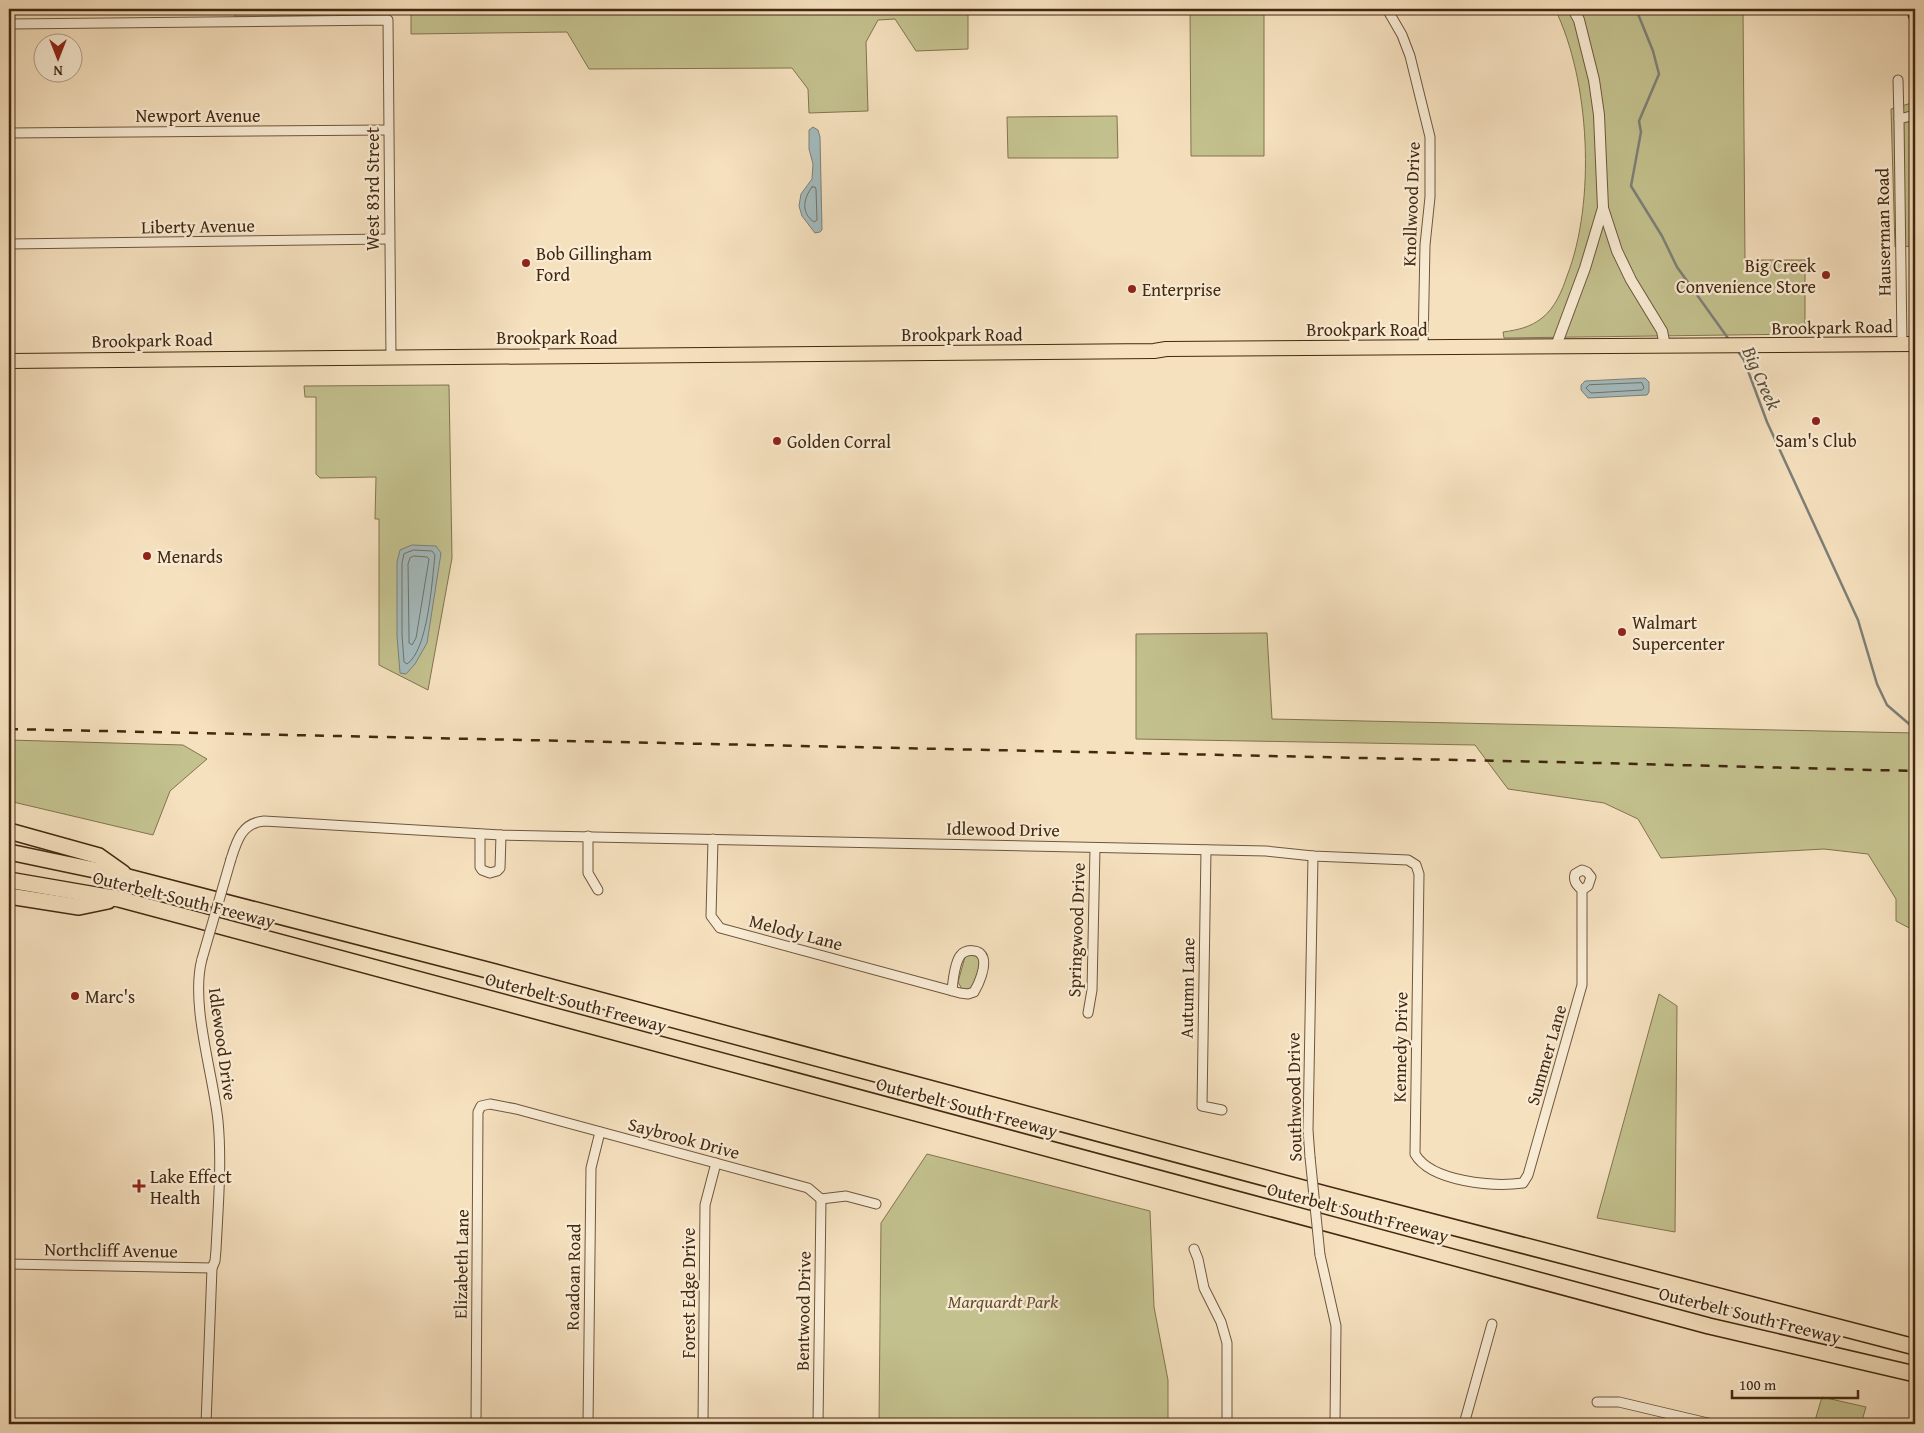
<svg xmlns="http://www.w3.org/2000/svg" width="1924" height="1433" font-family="'Gentium Book Plus',serif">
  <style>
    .green { fill: #c3c18e; stroke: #83744f }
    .water { fill: #a3babd; stroke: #7d8078 }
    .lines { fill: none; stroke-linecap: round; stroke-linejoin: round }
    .shore { stroke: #737166; stroke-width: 1 }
    .stream { stroke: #7d8078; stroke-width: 2.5 }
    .minor-casing { stroke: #70563c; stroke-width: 11 }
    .tertiary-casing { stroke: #70563c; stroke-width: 12 }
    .secondary-casing { stroke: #432810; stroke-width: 15 }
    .primary-casing { stroke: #432810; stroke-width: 16 }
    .motorway-casing { stroke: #432810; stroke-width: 18 }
    .minor { stroke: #f9ecd5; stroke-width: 9 }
    .tertiary { stroke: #f9ecd5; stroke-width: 10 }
    .secondary { stroke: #f9ecd5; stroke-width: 12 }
    .primary { stroke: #f6e1bf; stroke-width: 14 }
    .motorway { stroke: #f6e1bf; stroke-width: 15 }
    .rail { stroke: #432810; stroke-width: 2.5; stroke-dasharray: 9 9; stroke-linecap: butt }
    .minor-bridge-casing { stroke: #70563c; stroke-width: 11; stroke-linecap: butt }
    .minor-bridge { stroke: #f9ecd5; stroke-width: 9 }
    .poi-dot { fill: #8f2418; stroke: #f9ecd5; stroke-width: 2 }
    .labels { text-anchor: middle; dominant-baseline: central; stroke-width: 4.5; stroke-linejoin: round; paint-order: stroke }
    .street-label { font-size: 18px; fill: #432810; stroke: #f9ecd5 }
    .poi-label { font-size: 18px; fill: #432810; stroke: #f9ecd5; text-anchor: start }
    .park-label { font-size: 18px; font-style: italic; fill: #634e30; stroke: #f9ecd5 }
    .water-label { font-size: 19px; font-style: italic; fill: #5b4c3b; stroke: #f9ecd5 }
  </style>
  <rect width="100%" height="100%" fill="#f6e1bf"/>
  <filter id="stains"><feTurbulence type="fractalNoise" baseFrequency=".004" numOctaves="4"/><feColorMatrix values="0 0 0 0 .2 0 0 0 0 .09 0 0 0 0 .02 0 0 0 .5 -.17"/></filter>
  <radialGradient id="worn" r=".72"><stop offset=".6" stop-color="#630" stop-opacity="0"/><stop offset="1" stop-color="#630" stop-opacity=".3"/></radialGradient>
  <g class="green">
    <polygon points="235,9 328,9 328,15 235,17"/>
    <polygon points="411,9 968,9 968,49 916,51 895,19 878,20 866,42 868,111 809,113 808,89 792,68 589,69 567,32 411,34"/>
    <polygon points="1190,9 1264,9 1264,156 1191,156"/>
    <path d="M1555,9H1743L1745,260H1805V334L1504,338L1503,332C1518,330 1531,327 1542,318C1555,308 1562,291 1567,276C1596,202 1590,80 1555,9Z"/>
    <polygon points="1915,102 1915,246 1895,247 1891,109"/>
    <polygon points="1117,116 1118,158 1008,158 1007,117"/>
    <polygon points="449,385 452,558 428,690 379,665 379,519 375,519 376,477 320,478 316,474 316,397 305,397 304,386"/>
    <polygon points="1267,633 1272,719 1915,733 1915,931 1896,921 1896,899 1868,854 1824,849 1661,858 1638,819 1604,803 1508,789 1475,745 1136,739 1136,634"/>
    <polygon points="9,740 183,745 207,759 170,791 153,835 9,801"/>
    <polygon points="970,954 978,956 981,963 972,990 962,989 958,982 965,957"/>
    <polygon points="1659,994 1677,1006 1675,1232 1597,1218"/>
    <polygon points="927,1154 1150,1211 1154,1307 1168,1380 1168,1424 879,1424 881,1223"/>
    <polygon points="1822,1397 1866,1407 1861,1424 1814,1424"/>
  </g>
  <g class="water">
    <polygon points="813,127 818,130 820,137 822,230 820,232 815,233 802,216 799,206 801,194 812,179 813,164 809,149 809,130"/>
    <polygon points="1645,378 1649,382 1649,392 1647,395 1588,398 1581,390 1581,385 1585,381"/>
    <polygon points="412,545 436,546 441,553 427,643 415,664 406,674 400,673 397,636 397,562 400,550"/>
  </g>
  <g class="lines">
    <g class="shore">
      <path d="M812,187H815L816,189L817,220L814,222C801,213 803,199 812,187Z"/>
      <polygon points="1642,383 1644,388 1642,390 1591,393 1586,388 1589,385"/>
      <path d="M414,550L432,551L435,555C432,581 428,650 407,664L404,662L402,635V563L404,554Z"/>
      <polygon points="414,556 427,557 429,559 416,638 412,645 409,643 409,635 408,564 410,558"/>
    </g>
    <g class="stream">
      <polyline points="1636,9 1653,51 1659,74 1639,121 1641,132 1631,186 1662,236 1677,267 1730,341"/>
      <polyline points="1737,350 1744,360 1767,422 1858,620 1877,684 1887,705 1915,729"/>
    </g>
    <defs>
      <g id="minor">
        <polyline points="1387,9 1402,35 1410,56 1430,137 1430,197 1425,245 1423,347"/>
        <polyline points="9,24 388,20 391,357"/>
        <polyline points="1898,80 1899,119"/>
        <polyline points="9,133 388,130"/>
        <polyline points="9,244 388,239"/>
        <polyline points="1902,344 1899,119 1915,115"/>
        <polyline points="480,834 480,867 482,870 490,873 497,871 500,868 501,835"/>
        <polyline points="588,836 588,873 598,890"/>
        <path d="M713,839L711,916L720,928L960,993L968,994L974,992C979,984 986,967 983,958C980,948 965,949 960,956C954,965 953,981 952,991"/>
        <polyline points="1206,850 1202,1106 1222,1110"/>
        <path d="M231,859C237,840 242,823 264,821L501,835L1266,851L1313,856L1408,860L1416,865L1419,874L1415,1154C1431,1182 1494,1187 1523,1183L1528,1175L1582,985V890C1577,885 1573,882 1575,874L1582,870L1587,872L1591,877L1588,886L1582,890"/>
        <path d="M202,959C190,1004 213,1073 218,1121C222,1163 218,1208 216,1250L215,1261L212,1268L206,1424"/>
        <polyline points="1088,1013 1092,990 1095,848"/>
        <polyline points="1310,1157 1308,1130 1313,856"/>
        <polyline points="1194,1249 1198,1259 1204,1288 1221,1322 1227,1343 1227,1424"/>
        <polyline points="1320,1255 1336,1326 1335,1424"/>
        <polyline points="9,1264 212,1268"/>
        <polyline points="1597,1402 1619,1402 1712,1424"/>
        <polyline points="476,1424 478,1112 481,1106 490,1104 516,1109 808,1188 821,1199 846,1196 876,1204"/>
        <polyline points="588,1424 591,1168 600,1132"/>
        <polyline points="703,1424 705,1205 716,1163"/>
        <polyline points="818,1424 821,1199"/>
        <polyline points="1464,1424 1492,1324"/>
      </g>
      <g id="tertiary">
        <polyline points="1573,9 1579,20 1594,80 1599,115 1603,208 1617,251 1631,280 1662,331 1665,346"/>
        <polyline points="1556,346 1585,268 1603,208"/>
      </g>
      <polyline id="secondary" points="1914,9 1915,15"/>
      <path id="primary" d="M9,361L1154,351L1166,349C1416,348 1666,347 1915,344"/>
      <g id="motorway">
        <polyline points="9,831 99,856 123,873"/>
        <polyline points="9,852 128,877 495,972 1325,1194 1915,1347"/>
        <polyline points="9,880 119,899 1709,1326 1915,1374"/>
        <polyline points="9,896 79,907 108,901"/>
      </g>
    </defs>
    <use href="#minor" class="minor-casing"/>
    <use href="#tertiary" class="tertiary-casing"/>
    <use href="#secondary" class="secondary-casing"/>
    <use href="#primary" class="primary-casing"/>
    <use href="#motorway" class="motorway-casing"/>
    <use href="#minor" class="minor"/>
    <use href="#tertiary" class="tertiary"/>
    <use href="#secondary" class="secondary"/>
    <use href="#primary" class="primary"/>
    <use href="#motorway" class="motorway"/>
    <polyline class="rail" points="9,729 1598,763 1915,771"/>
    <defs>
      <g id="minor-bridge">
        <polyline points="202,959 231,859"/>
        <polyline points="1310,1157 1320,1255"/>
      </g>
    </defs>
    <use href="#minor-bridge" class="minor-bridge-casing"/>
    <use href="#minor-bridge" class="minor-bridge"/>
  </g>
  <g class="poi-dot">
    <circle cx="526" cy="263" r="5"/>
    <circle cx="1826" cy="275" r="5"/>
    <circle cx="1132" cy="289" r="5"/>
    <circle cx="1816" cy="421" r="5"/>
    <circle cx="777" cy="441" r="5"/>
    <circle cx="147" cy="556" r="5"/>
    <circle cx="1622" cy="632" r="5"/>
    <circle cx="75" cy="996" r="5"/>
    <path d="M136.5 1178.5h5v5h5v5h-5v5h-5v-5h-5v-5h5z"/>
  </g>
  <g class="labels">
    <g class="street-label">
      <text x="198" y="115">Newport Avenue</text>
      <text transform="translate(372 189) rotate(-90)">West 83rd Street</text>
      <text transform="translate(1411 204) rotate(-88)">Knollwood Drive</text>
      <text transform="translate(198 226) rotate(-1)">Liberty Avenue</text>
      <text transform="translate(1883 232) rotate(-91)">Hauserman Road</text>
      <text transform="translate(1832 327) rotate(-1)">Brookpark Road</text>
      <text x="1367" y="329">Brookpark Road</text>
      <text x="962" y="334">Brookpark Road</text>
      <text x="557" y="337">Brookpark Road</text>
      <text transform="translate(152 340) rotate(-1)">Brookpark Road</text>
      <text transform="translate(1003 829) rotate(1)">Idlewood Drive</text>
      <text transform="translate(184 899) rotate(14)">Outerbelt South Freeway</text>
      <text transform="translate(1076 930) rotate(-88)">Springwood Drive</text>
      <text transform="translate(796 932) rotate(15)">Melody Lane</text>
      <text transform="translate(1187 988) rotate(-89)">Autumn Lane</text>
      <text transform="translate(576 1002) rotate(15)">Outerbelt South Freeway</text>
      <text transform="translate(223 1044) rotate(82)">Idlewood Drive</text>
      <text transform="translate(1400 1047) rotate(-89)">Kennedy Drive</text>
      <text transform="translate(1546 1055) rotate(-74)">Summer Lane</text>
      <text transform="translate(1294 1097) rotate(-91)">Southwood Drive</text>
      <text transform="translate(967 1107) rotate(15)">Outerbelt South Freeway</text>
      <text transform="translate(684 1138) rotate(15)">Saybrook Drive</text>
      <text transform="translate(1358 1212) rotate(15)">Outerbelt South Freeway</text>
      <text transform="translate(111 1250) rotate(1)">Northcliff Avenue</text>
      <text transform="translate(461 1264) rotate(-89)">Elizabeth Lane</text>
      <text transform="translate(573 1277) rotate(-89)">Roadoan Road</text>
      <text transform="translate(688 1293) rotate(-90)">Forest Edge Drive</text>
      <text transform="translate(803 1311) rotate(-89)">Bentwood Drive</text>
      <text transform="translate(1750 1315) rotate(14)">Outerbelt South Freeway</text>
    </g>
    <g class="poi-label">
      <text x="536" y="253">Bob Gillingham<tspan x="536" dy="21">Ford</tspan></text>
      <text x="1816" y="265" text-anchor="end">Big Creek<tspan x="1816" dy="21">Convenience Store</tspan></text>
      <text x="1142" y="289">Enterprise</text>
      <text x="1816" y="440" text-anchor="middle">Sam's Club</text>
      <text x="787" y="441">Golden Corral</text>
      <text x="157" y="556">Menards</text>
      <text x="1632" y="622">Walmart<tspan x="1632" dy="21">Supercenter</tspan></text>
      <text x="85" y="996">Marc's</text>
      <text x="150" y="1176">Lake Effect<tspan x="150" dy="21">Health</tspan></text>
    </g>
    <g class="park-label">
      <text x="1003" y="1301">Marquardt Park</text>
    </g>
    <g class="water-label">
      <text transform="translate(1762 378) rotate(66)">Big Creek</text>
    </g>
  </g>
  <rect width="1924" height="1433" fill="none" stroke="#f6e1bf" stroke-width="30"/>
  <rect x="10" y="10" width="1904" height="1413" fill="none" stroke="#432810" stroke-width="2.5"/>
  <rect x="15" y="15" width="1894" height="1403" fill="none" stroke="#432810"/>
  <g transform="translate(58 58) rotate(180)"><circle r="24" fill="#f9ecd5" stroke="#b09e86"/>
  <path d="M0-4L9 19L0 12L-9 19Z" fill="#8f2418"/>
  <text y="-8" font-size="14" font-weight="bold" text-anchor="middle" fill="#432810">N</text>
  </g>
  <path d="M1732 1390v8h126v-8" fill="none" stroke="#432810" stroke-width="2.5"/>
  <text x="1739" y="1390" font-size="15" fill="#432810" stroke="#f9ecd5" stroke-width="4" paint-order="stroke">100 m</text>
  <rect width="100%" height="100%" filter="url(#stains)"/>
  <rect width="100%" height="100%" fill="url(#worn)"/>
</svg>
